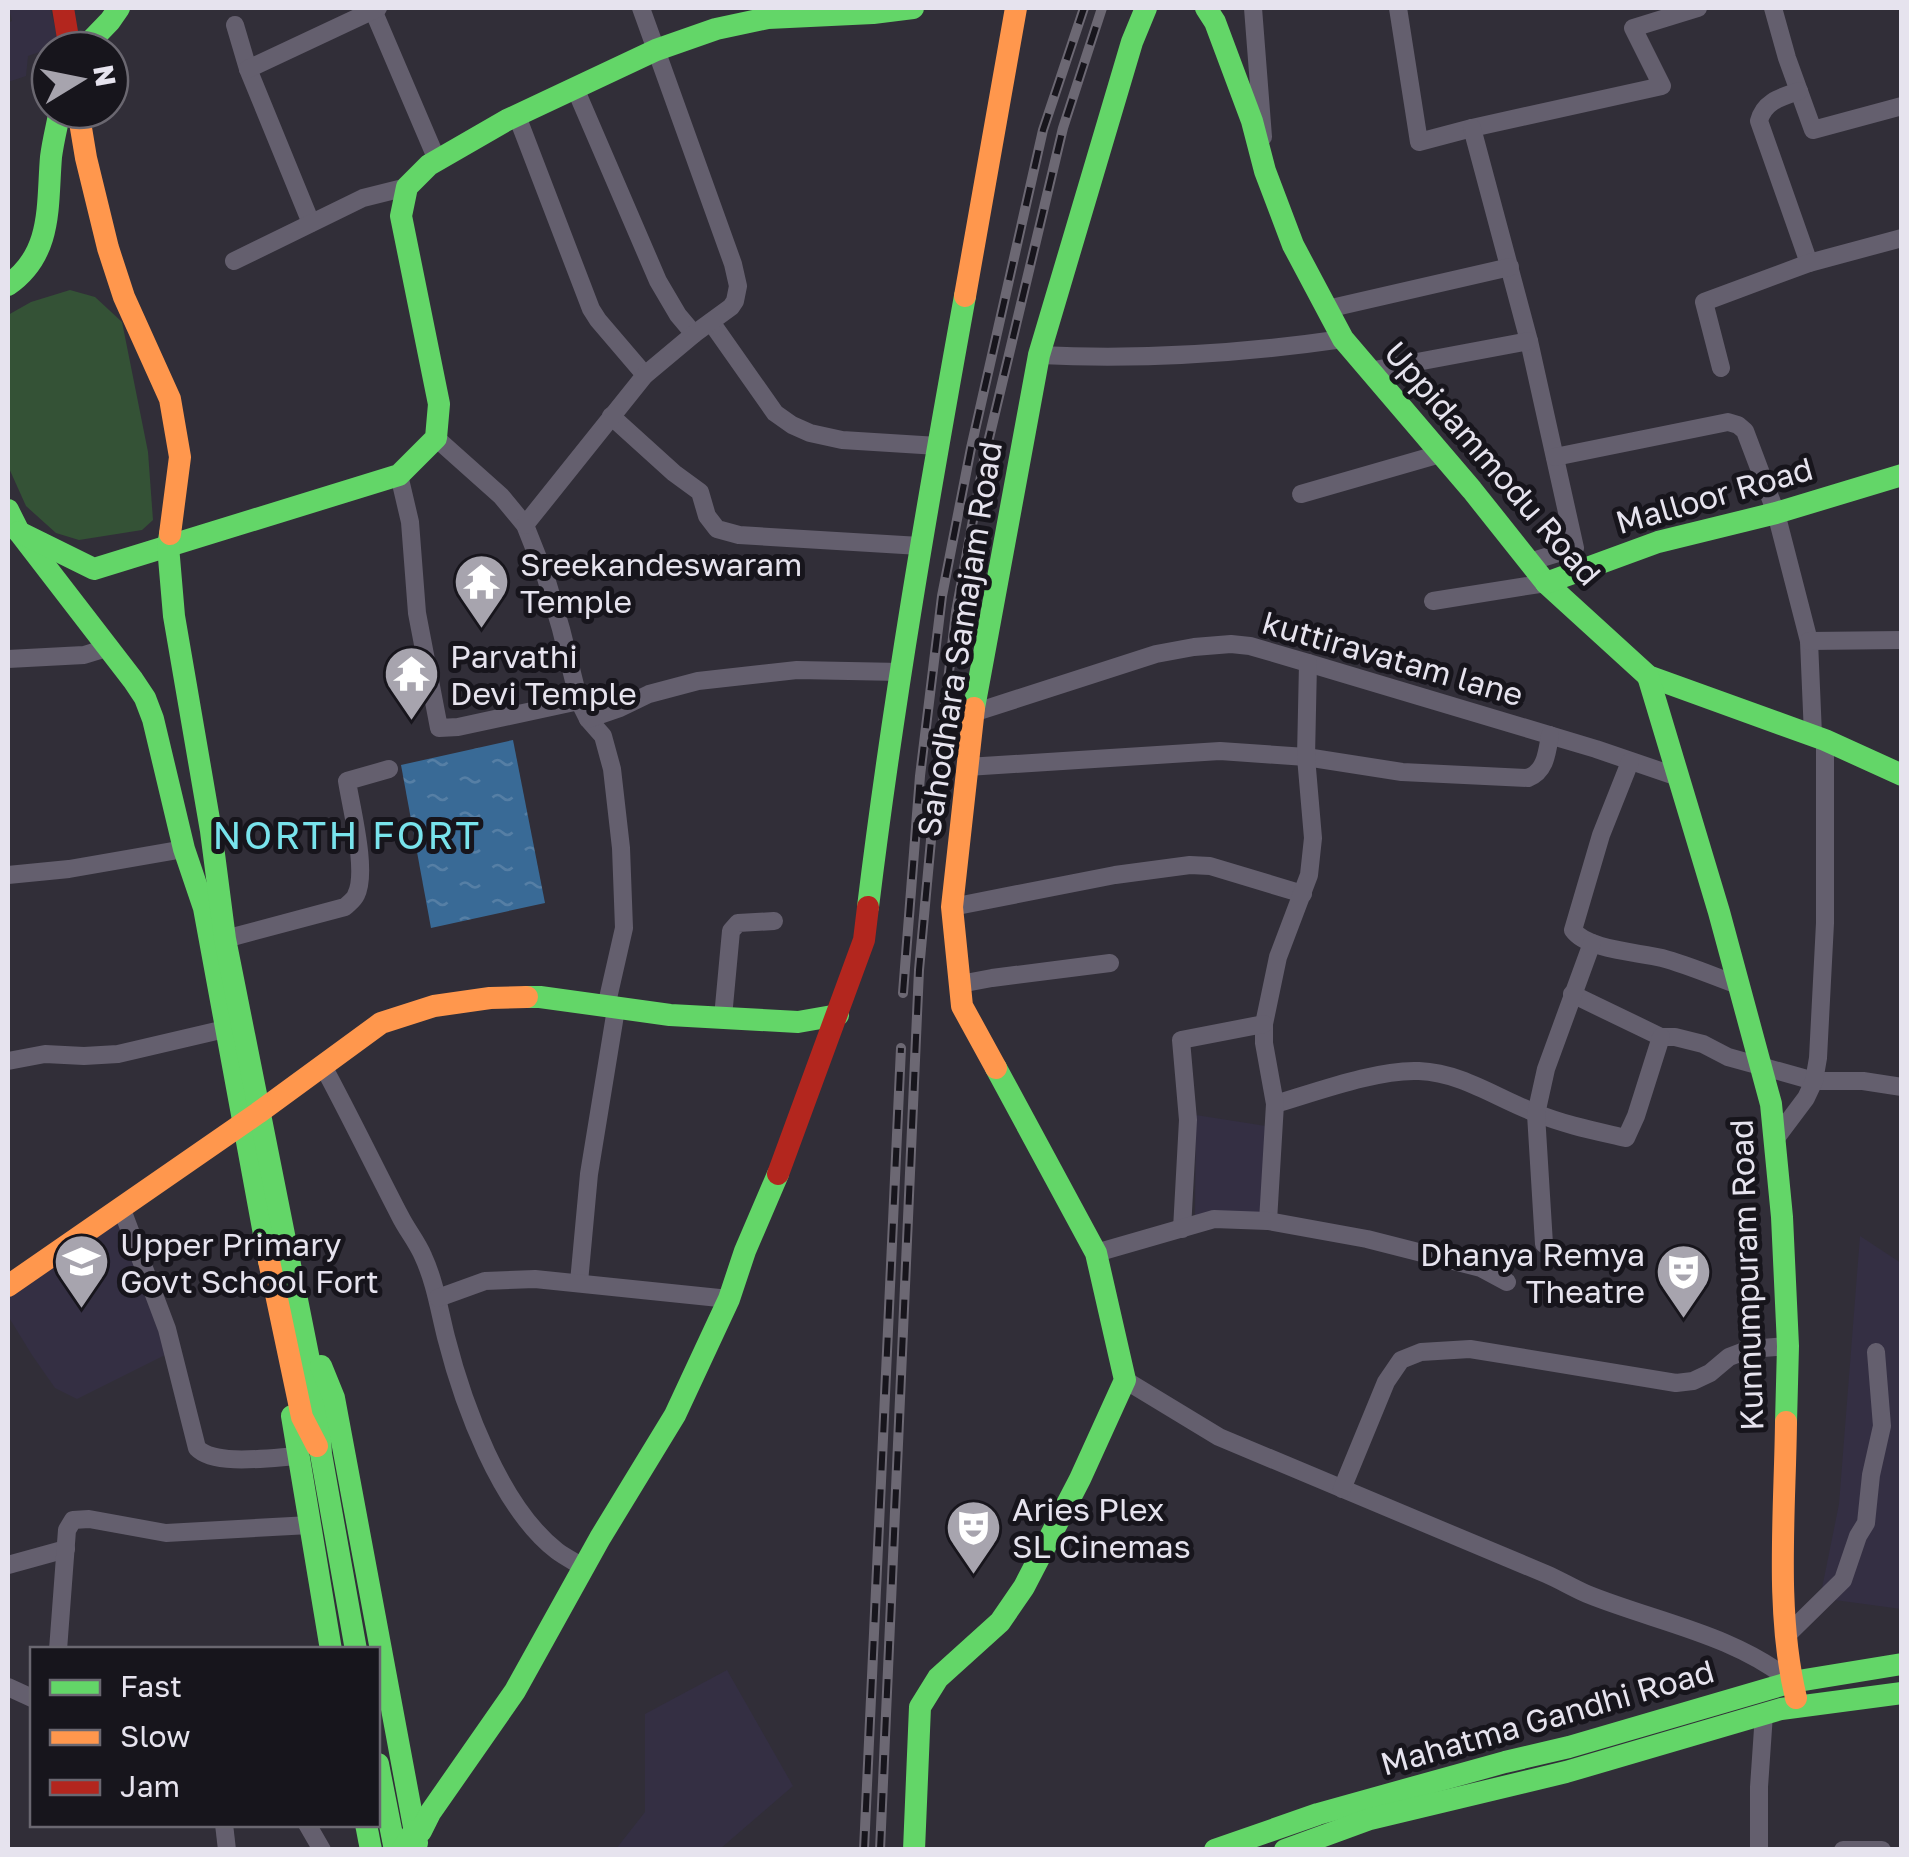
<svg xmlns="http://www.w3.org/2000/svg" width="1909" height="1857" font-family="'Golos Text',sans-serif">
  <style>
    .built { fill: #342f43 }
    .green { fill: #345236 }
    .water { fill: url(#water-ripples) }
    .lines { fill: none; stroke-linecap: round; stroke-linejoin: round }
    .street { stroke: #645f6e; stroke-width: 18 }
    .fast { stroke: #63d668; stroke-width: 22 }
    .slow { stroke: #ff974d; stroke-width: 22 }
    .jam { stroke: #b3261e; stroke-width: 22 }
    .rail-casing { stroke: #6c6873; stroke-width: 10 }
    .rail { stroke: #17151c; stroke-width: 6; stroke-dasharray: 19; stroke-linecap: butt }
    .labels { text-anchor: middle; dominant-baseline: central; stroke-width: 10; stroke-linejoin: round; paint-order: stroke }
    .street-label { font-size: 32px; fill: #e6e3ee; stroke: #17151c }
    .poi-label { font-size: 32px; fill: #e6e3ee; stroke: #17151c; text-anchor: start }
    .quarter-label { font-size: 38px; letter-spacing: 2.5px; fill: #78e3ec; stroke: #17151c }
  </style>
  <defs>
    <pattern id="water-ripples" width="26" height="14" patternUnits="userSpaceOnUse" patternTransform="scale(2.5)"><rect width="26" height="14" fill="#396a96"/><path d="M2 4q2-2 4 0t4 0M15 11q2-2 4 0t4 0" fill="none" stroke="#567fa5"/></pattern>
  </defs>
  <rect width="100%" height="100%" fill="#312e38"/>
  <g class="built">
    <polygon points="9,8 50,8 59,41 54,47 28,56 26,76 8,82 8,23 12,21"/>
    <polygon points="1196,1115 1266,1126 1263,1216 1195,1215"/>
    <polygon points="117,1221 152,1306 167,1354 77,1399 55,1388 32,1355 8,1316 8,1294"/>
    <polygon points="1860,1236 1901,1263 1901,1609 1820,1598 1839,1504"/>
    <polygon points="727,1670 793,1786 720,1849 616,1849 645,1812 645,1714"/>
  </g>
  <polygon class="green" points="70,290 95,297 122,322 148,452 153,520 142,530 79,540 56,533 26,506 8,466 8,315 31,302"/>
  <polygon class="water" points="513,740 545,903 431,928 401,765"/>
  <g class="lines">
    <g class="street">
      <polyline points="1253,8 1263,137"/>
      <polyline points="1398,8 1419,142 1472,128 1662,86 1633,28 1698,8"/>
      <polyline points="1773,8 1787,58 1813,130 1902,106"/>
      <polyline points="373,10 437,160"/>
      <polyline points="235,25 248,69 311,223"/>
      <polyline points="248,69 378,8"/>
      <polyline points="575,88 658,281 678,315 694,334"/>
      <path d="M1799,91C1782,97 1764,101 1759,121L1809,263"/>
      <polyline points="517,116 591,309 598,320 645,375"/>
      <polyline points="1472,128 1529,341 1575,548 1529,562"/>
      <polyline points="234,261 363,198 407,187"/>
      <polyline points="1327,309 1510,267"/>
      <polyline points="711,322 775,413 792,425 810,433 842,440 938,446"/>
      <path d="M1039,355C1143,360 1240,354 1343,339"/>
      <polyline points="1721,368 1704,302 1809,263 1902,238"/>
      <polyline points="1369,371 1529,341"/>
      <polyline points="611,416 674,473 700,492 707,516 717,529 739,535 920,546"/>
      <polyline points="436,438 501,496 525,525 546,578 561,629 579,701 588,719 603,736 612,769 621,848 624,928 606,1007"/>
      <polyline points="1555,457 1728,422 1738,425 1745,431 1776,513 1809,641 1813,735"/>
      <polyline points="399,475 410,522 417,613 439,728 458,727 579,701"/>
      <polyline points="1301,494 1440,454"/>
      <polyline points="525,525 645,375 694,334 731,307 735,301 738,286 733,264 641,8"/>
      <polyline points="1433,601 1546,583"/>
      <polyline points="1809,641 1902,640"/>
      <polyline points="8,659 84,655 110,647"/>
      <polyline points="973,713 1156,654 1194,647 1231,644 1250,646 1308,663 1596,749 1678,777"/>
      <polyline points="588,719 620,708 649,694 698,681 797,670 901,672"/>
      <path d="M1630,762L1601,835L1573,930C1587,950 1638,952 1662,958C1688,965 1713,976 1738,985"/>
      <path d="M967,767L1220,751L1306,757L1402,772L1528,778C1546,771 1547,752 1550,735"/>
      <polyline points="8,875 69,869 184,849"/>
      <polyline points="952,907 1115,875 1190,865 1210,866 1303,894"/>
      <path d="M225,939L345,907C349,903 354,900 356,895C368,872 351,807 347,781L389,769"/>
      <polyline points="960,984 992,978 1110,963"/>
      <polyline points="1572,994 1661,1037 1675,1037 1703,1044 1728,1057 1814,1081 1863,1081 1902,1087"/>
      <polyline points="723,1017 731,931 738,923 774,921"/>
      <polyline points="8,1061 45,1054 84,1056 118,1054 225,1029"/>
      <path d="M323,1066C350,1116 374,1166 400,1216C407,1230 417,1242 423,1256C435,1282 439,1309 446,1337C463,1404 500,1507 557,1551C565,1557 575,1562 583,1567"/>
      <path d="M1275,1104C1316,1092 1378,1069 1419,1071C1463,1073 1496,1098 1536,1113C1565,1125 1596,1131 1626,1138L1636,1116L1661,1037"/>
      <polyline points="1776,1138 1806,1098 1814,1081 1818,1058 1825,923 1825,740"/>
      <path d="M121,1207L167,1329L197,1448C215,1467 275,1457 300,1456"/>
      <polyline points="1268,1221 1275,1104 1264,1043 1264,1024 1278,957 1309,875 1313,838 1306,757 1308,663"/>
      <polyline points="1182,1229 1188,1120 1181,1040 1264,1024"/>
      <polyline points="1544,1244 1536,1114 1546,1069 1592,943"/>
      <polyline points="1096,1253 1214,1219 1268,1221 1367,1239 1481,1268 1507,1282"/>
      <polyline points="579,1282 589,1174 616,1009"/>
      <polyline points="438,1298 485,1281 535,1279 729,1299"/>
      <path d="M1125,1380L1219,1437L1546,1574C1560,1580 1573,1588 1587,1594C1656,1622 1733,1634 1792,1682"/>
      <polyline points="1342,1489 1386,1382 1401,1360 1421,1352 1470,1349 1676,1383 1693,1381 1710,1373 1729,1357 1750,1349 1788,1346"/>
      <polyline points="8,1565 66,1549"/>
      <polyline points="1787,1635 1843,1580 1858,1536 1866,1523 1871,1475 1882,1426 1876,1352"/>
      <polyline points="58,1650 67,1530 73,1520 89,1519 166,1533 310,1525"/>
      <polyline points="8,1687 32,1698"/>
      <polyline points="224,1824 227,1850"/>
      <polyline points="307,1824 322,1850"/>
      <polyline points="1759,1850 1759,1787 1764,1714"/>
      <polyline points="1843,1850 1882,1850"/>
    </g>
    <g class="fast">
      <polyline points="1206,8 1215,22 1252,121 1265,171 1293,245 1343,339 1472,490 1546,583 1648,676 1825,740 1902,775"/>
      <polyline points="82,50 110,21 119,8"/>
      <path d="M8,285C53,254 47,205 51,157C53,141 57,126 60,110"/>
      <polyline points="8,510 19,532 133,680 145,698 153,719 184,849 204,908 269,1261"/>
      <polyline points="19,532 94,569 399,475 436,438 439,404 401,216 407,187 429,165 507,120 656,50 716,29 768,18 873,13 913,8"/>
      <polyline points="170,534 168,546 174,616 211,831 225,939 318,1405 321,1454 356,1650"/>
      <polyline points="1546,583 1658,542 1776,513 1902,475"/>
      <polyline points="1648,676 1719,912 1771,1104 1782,1217 1788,1346 1786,1422"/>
      <polyline points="974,708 1039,355 1132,42 1146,8"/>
      <path d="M868,907C893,702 928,500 965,296"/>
      <polyline points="527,997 540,997 670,1015 798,1022 838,1015"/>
      <polyline points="321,1366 334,1398 417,1843"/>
      <polyline points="292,1416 331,1650"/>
      <polyline points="378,1764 395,1850"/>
      <polyline points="366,1824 371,1850"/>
      <polyline points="402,1850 414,1831 421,1831 430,1813 515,1691 600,1538 675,1415 729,1299 745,1251 778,1174"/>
      <polyline points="914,1850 920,1707 938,1678 1000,1622 1024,1587 1080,1479 1125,1380 1096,1253 996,1068"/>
      <polyline points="1215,1850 1318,1814 1505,1762 1569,1747 1792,1682 1902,1664"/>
      <polyline points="1285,1850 1370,1819 1566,1772 1781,1709 1902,1693"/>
    </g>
    <g class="slow">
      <polyline points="78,110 86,158 108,248 124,297 170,399 180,457 170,534"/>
      <polyline points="965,296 1016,8"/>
      <polyline points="974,708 952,907 962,1006 996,1068"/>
      <polyline points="269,1261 302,1417 317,1446"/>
      <polyline points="8,1286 258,1113 381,1023 434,1006 490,998 527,997"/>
      <path d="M1786,1422C1785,1510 1775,1612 1796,1698"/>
    </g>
    <g class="jam">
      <polyline points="63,8 70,50"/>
      <polyline points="778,1174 864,940 868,907"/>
    </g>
    <defs>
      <g id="rail">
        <polyline points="903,993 920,776 942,596 971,448 1043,130 1084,8"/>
        <polyline points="864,1850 901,1048"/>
        <polyline points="880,1850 919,970 937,775 956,612 985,455 1063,128 1102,8"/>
      </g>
    </defs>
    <use href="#rail" class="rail-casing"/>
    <use href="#rail" class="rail"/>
  </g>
  <defs>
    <symbol id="temple-pin" viewBox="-11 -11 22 30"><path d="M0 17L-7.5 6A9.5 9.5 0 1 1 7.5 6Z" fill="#a7a4ae" stroke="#17151c"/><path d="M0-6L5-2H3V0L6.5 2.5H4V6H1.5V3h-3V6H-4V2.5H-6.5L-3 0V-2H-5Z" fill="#fff"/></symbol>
    <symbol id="school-pin" viewBox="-11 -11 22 30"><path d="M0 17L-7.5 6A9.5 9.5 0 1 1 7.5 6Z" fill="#a7a4ae" stroke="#17151c"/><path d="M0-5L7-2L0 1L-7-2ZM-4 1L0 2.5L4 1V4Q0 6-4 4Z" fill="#fff"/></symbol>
    <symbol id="theatre-pin" viewBox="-11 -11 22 30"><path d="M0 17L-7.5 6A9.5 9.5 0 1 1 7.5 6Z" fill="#a7a4ae" stroke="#17151c"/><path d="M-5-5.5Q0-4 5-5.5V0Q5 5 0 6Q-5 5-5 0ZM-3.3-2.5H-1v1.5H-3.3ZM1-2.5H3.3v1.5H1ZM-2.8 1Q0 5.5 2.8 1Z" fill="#fff"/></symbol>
  </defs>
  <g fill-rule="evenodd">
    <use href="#temple-pin" x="450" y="550" width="63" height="86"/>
    <use href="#temple-pin" x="380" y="642" width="63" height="86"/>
    <use href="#school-pin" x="50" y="1230" width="63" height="86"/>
    <use href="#theatre-pin" x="1652" y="1240" width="63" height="86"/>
    <use href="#theatre-pin" x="942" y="1496" width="63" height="86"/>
  </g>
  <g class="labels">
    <g class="street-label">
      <text transform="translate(1493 463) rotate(49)">Uppidammodu Road</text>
      <text transform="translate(1714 495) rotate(-16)">Malloor Road</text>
      <text transform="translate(959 639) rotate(-81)">Sahodhara Samajam Road</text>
      <text transform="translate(1393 658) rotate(16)">kuttiravatam lane</text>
      <text transform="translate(1746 1275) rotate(-92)">Kunnumpuram Road</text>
      <text transform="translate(1547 1717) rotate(-16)">Mahatma Gandhi Road</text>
    </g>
    <g class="poi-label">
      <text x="520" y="564">Sreekandeswaram<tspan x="520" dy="37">Temple</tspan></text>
      <text x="450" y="656">Parvathi<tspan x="450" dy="37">Devi Temple</tspan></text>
      <text x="120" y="1244">Upper Primary<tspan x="120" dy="37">Govt School Fort</tspan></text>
      <text x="1645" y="1254" text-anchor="end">Dhanya Remya<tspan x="1645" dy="37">Theatre</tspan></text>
      <text x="1012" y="1509">Aries Plex<tspan x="1012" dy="37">SL Cinemas</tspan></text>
    </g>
    <g class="quarter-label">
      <text x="347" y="834">NORTH FORT</text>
    </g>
  </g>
  <rect width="1909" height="1857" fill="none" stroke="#e6e3ee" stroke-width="20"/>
  <rect x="30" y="1647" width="350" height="180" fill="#17151c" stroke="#6a6770" stroke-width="2.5"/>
  <rect x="50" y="1680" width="50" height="15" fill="#63d668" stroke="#6a6770" stroke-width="2.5"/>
  <text x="120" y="1697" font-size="30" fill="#e6e3ee">Fast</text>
  <rect x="50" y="1730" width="50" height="15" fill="#ff974d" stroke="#6a6770" stroke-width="2.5"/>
  <text x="120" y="1747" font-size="30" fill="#e6e3ee">Slow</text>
  <rect x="50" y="1780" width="50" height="15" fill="#b3261e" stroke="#6a6770" stroke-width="2.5"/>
  <text x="120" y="1797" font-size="30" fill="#e6e3ee">Jam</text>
  <g transform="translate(80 80) rotate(80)"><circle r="48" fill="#17151c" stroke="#6a6770" stroke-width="2.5"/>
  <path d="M0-8L18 38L0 25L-18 38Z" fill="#a7a4ae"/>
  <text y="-15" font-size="28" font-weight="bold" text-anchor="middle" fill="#e6e3ee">N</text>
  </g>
</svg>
